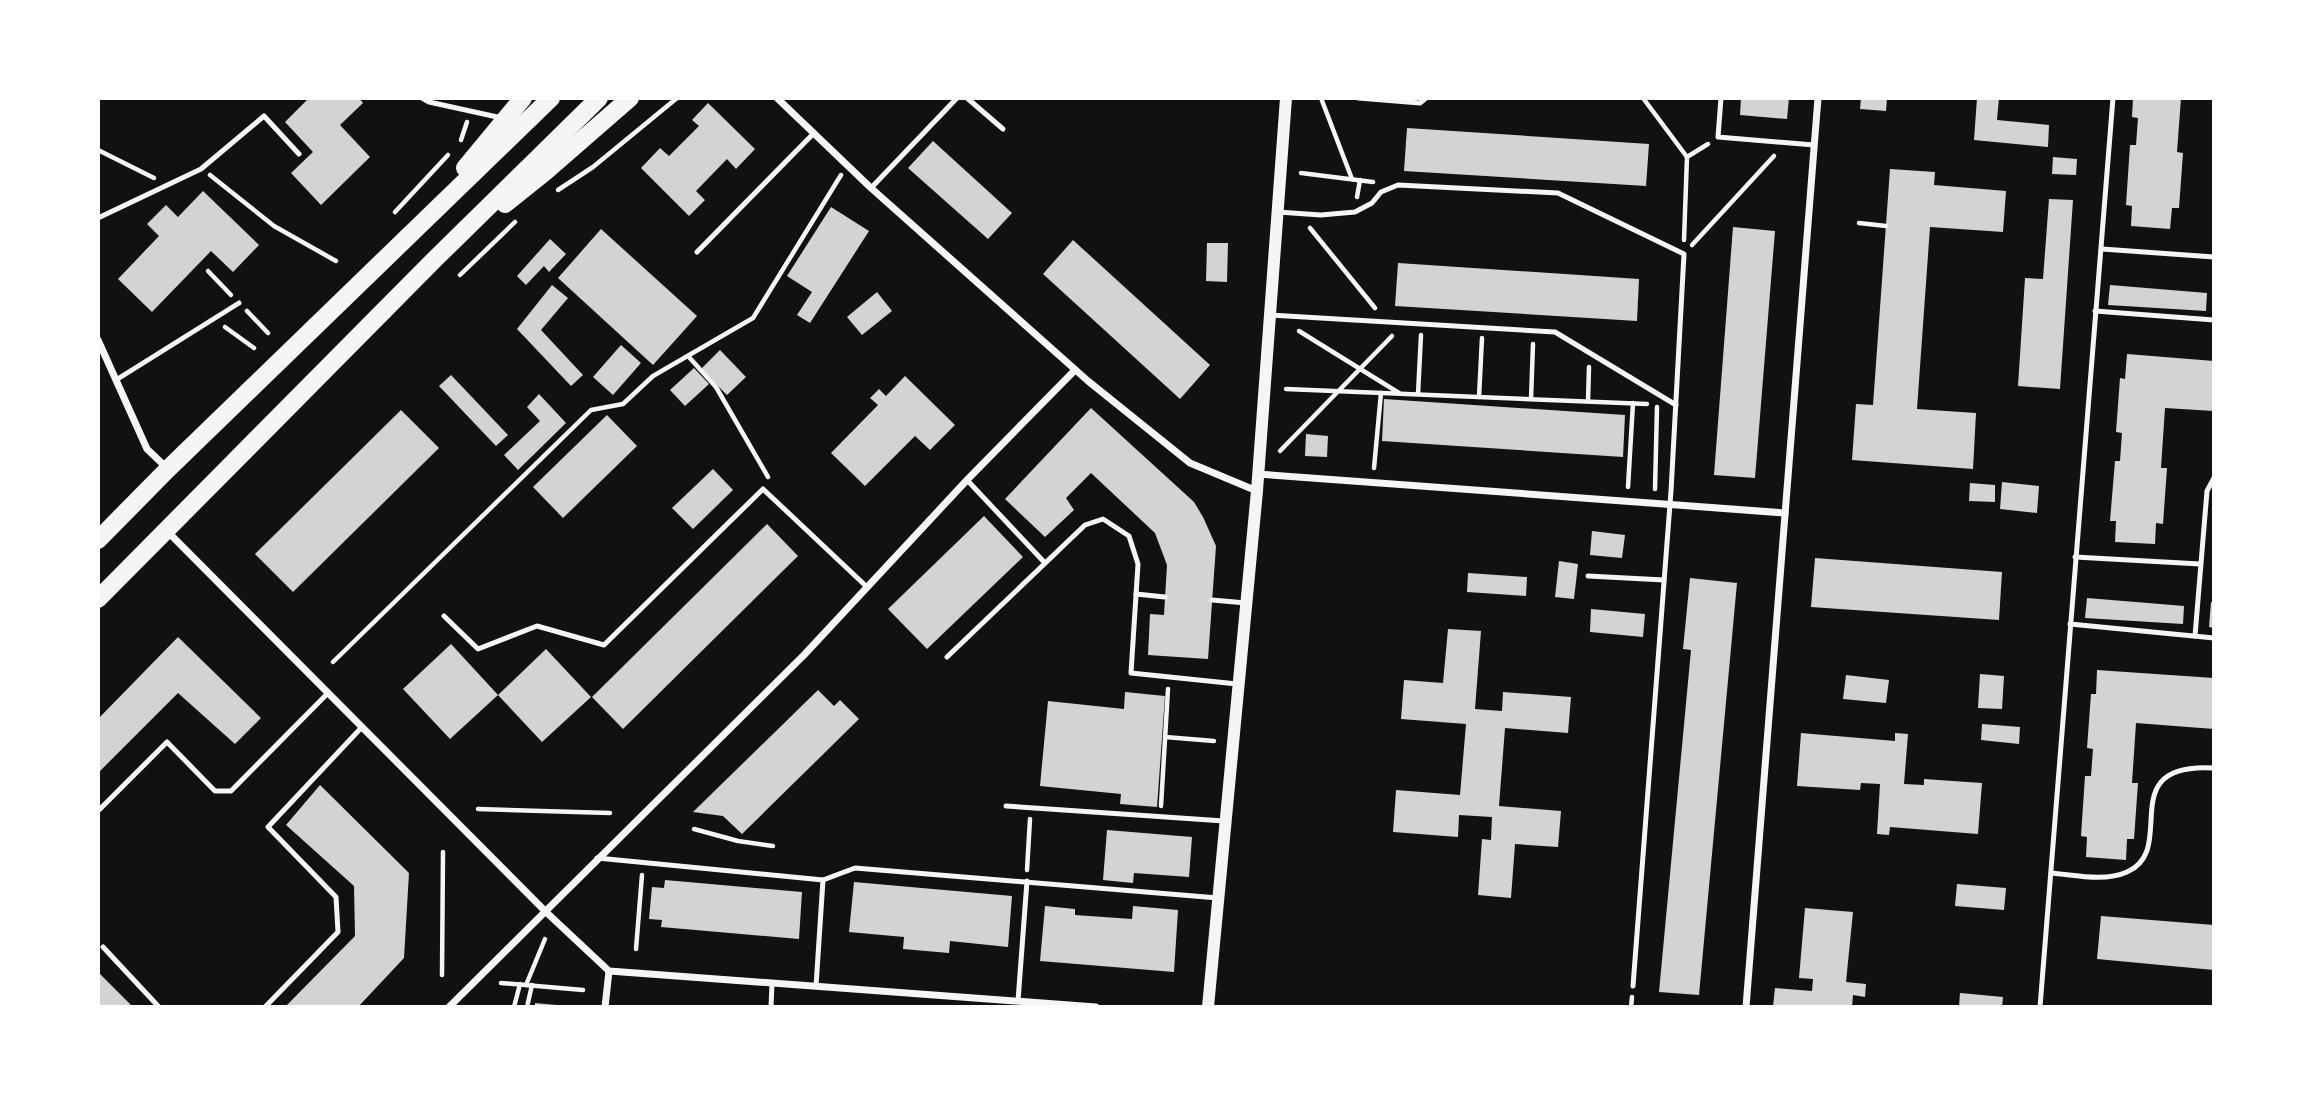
<svg xmlns="http://www.w3.org/2000/svg" width="2312" height="1105" font-family="'Sofia Sans Condensed',sans-serif">
  <style>
    .building { fill: #d3d3d3 }
    .lines { fill: none; stroke-linecap: round; stroke-linejoin: round }
    .path { stroke: #f5f5f5; stroke-width: 4.5 }
    .service { stroke: #f5f5f5; stroke-width: 5 }
    .minor { stroke: #f5f5f5; stroke-width: 7 }
    .tertiary { stroke: #f5f5f5; stroke-width: 12 }
    .primary { stroke: #f5f5f5; stroke-width: 18 }
  </style>
  <rect width="100%" height="100%" fill="#111"/>
  <g class="building">
    <polygon points="309,98 359,98 363,103 340,125 370,157 321,205 291,173 313,152 285,122"/>
    <polygon points="1741,98 1789,98 1787,119 1740,115"/>
    <polygon points="1861,98 1887,98 1886,111 1860,109"/>
    <polygon points="1977,98 1999,98 1997,120 2049,125 2048,147 1974,140"/>
    <polygon points="2133,98 2181,98 2177,152 2183,153 2179,208 2172,208 2170,229 2131,226 2132,206 2126,205 2130,145 2136,145 2138,118 2132,117"/>
    <polygon points="708,103 755,149 736,169 727,159 696,191 705,200 689,216 641,168 660,148 669,156 699,126 692,120"/>
    <polygon points="1407,128 1649,144 1646,186 1404,171"/>
    <polygon points="933,141 1012,213 988,239 908,168"/>
    <polygon points="2053,157 2077,159 2076,175 2052,174"/>
    <polygon points="1890,169 1935,172 1934,185 2006,191 2003,232 1930,227 1917,409 1976,413 1973,469 1852,460 1856,404 1873,405"/>
    <polygon points="203,191 259,245 233,272 211,251 152,312 118,279 159,236 147,224 166,205 178,217"/>
    <polygon points="2049,199 2073,200 2060,389 2018,386 2025,278 2043,279"/>
    <polygon points="831,207 869,231 810,323 797,315 812,292 787,276"/>
    <polygon points="1733,227 1775,231 1755,478 1714,475"/>
    <polygon points="601,229 697,316 653,365 558,278"/>
    <polygon points="550,239 566,254 549,272 544,266 526,285 517,276"/>
    <polygon points="1073,240 1210,365 1180,399 1043,274"/>
    <polygon points="1207,243 1228,243 1227,282 1206,281"/>
    <polygon points="1398,263 1639,279 1637,321 1395,306"/>
    <polygon points="552,285 568,298 541,330 583,375 571,386 517,329"/>
    <polygon points="2110,285 2207,293 2206,311 2108,305"/>
    <polygon points="877,292 892,311 862,335 847,317"/>
    <polygon points="621,345 641,363 613,395 593,377"/>
    <polygon points="720,350 746,377 727,395 701,369"/>
    <polygon points="2127,354 2214,361 2214,411 2165,408 2161,468 2167,468 2163,524 2156,523 2155,544 2115,542 2116,521 2110,521 2115,461 2120,461 2122,433 2116,432 2120,378 2125,379"/>
    <polygon points="694,368 709,384 685,406 670,390"/>
    <polygon points="451,375 508,435 496,446 439,386"/>
    <polygon points="905,376 955,425 930,450 915,436 865,486 831,453 878,405 870,398 879,389 886,396"/>
    <polygon points="539,394 566,423 518,470 504,455 540,421 527,407"/>
    <polygon points="1384,399 1625,415 1623,457 1382,441"/>
    <polygon points="1091,408 1194,502 1203,517 1216,546 1208,659 1148,655 1150,614 1164,615 1167,565 1155,533 1091,473 1066,498 1074,510 1045,537 1005,499"/>
    <polygon points="401,410 439,448 293,592 255,554"/>
    <polygon points="607,415 637,446 563,518 533,487"/>
    <polygon points="1306,434 1328,436 1327,457 1305,456"/>
    <polygon points="713,469 733,490 693,529 672,508"/>
    <polygon points="2002,482 2039,486 2037,513 2000,509"/>
    <polygon points="1970,483 1995,485 1995,502 1969,501"/>
    <polygon points="984,516 1023,557 927,649 888,609"/>
    <polygon points="767,524 798,556 623,729 592,697"/>
    <polygon points="1592,531 1625,535 1622,558 1590,555"/>
    <polygon points="1815,558 2002,572 1999,620 1811,607"/>
    <polygon points="1559,561 1578,564 1574,599 1555,597"/>
    <polygon points="1468,573 1527,577 1526,596 1467,592"/>
    <polygon points="1690,578 1737,583 1699,995 1659,992 1691,650 1683,649"/>
    <polygon points="2087,598 2184,606 2183,624 2085,618"/>
    <polygon points="2211,602 2214,603 2214,628 2209,627"/>
    <polygon points="1591,609 1645,614 1643,637 1590,632"/>
    <polygon points="1448,629 1481,631 1475,709 1502,711 1503,692 1571,697 1568,733 1505,728 1499,806 1561,811 1558,847 1515,844 1511,898 1478,895 1482,839 1491,840 1492,817 1459,815 1458,837 1393,832 1396,790 1460,795 1466,724 1401,719 1404,680 1443,683"/>
    <polygon points="178,637 261,718 235,744 178,693 98,773 98,719"/>
    <polygon points="451,644 498,695 450,739 403,689"/>
    <polygon points="546,649 591,697 542,742 498,695"/>
    <polygon points="2097,670 2214,678 2214,729 2136,723 2132,783 2138,783 2134,839 2127,839 2126,860 2086,857 2087,837 2081,836 2085,776 2091,776 2093,749 2087,748 2091,694 2096,694"/>
    <polygon points="1980,674 2004,676 2002,709 1978,708"/>
    <polygon points="1846,675 1889,680 1886,703 1843,699"/>
    <polygon points="818,690 834,706 840,700 859,719 742,834 723,816 693,812"/>
    <polygon points="1125,692 1165,696 1157,807 1120,804 1121,794 1040,786 1048,701 1124,709"/>
    <polygon points="1982,724 2020,727 2019,744 1981,740"/>
    <polygon points="1801,733 1895,741 1895,733 1908,734 1904,784 1924,785 1924,779 1982,783 1978,834 1890,827 1889,835 1877,834 1880,784 1861,783 1860,790 1797,786"/>
    <polygon points="320,785 409,873 404,958 358,1007 285,1007 355,936 354,886 286,825"/>
    <polygon points="1107,830 1192,837 1189,877 1134,873 1133,883 1103,880"/>
    <polygon points="665,880 802,892 799,939 661,927 662,920 649,919 652,887 664,888"/>
    <polygon points="854,882 1012,896 1008,947 950,941 949,953 903,949 904,937 849,932"/>
    <polygon points="1957,884 2006,888 2004,910 1955,906"/>
    <polygon points="1045,906 1075,909 1075,915 1132,919 1133,906 1178,910 1174,972 1040,961"/>
    <polygon points="1805,908 1853,912 1846,982 1866,984 1865,997 1853,995 1852,1007 1773,1007 1775,988 1812,991 1813,979 1799,978"/>
    <polygon points="2101,916 2214,925 2214,970 2097,959"/>
    <polygon points="98,972 133,1007 98,1007"/>
    <polygon points="1960,993 2003,997 2002,1007 1959,1007"/>
    <polygon points="535,1003 557,1005 557,1007 535,1007"/>
  </g>
  <g class="lines">
    <g class="path">
      <polyline points="1321,98 1352,179"/>
      <polyline points="1643,98 1687,157"/>
      <polyline points="461,140 467,122"/>
      <polyline points="98,150 154,178"/>
      <polyline points="1301,173 1373,182"/>
      <polyline points="210,175 274,226 336,261"/>
      <polyline points="558,190 593,167 677,98"/>
      <polyline points="1357,197 1360,180"/>
      <polyline points="395,212 448,155"/>
      <polyline points="1859,223 1886,226"/>
      <polyline points="1310,228 1375,308"/>
      <polyline points="1684,240 1687,157 1708,144"/>
      <polyline points="1692,245 1774,156"/>
      <polyline points="208,271 231,295"/>
      <polyline points="460,275 515,222"/>
      <polyline points="247,311 268,333"/>
      <polyline points="225,327 254,348"/>
      <polyline points="1299,331 1399,393"/>
      <polyline points="688,356 716,387 768,477"/>
      <polyline points="1286,389 1647,404"/>
      <polyline points="1418,394 1421,335"/>
      <polyline points="1479,397 1482,338"/>
      <polyline points="1531,399 1533,344"/>
      <polyline points="1588,401 1589,367"/>
      <polyline points="1280,451 1392,336"/>
      <polyline points="1374,468 1381,393"/>
      <polyline points="1628,487 1633,403"/>
      <polyline points="1655,489 1657,407"/>
      <polyline points="333,662 591,410 623,404 653,376 753,318 841,175"/>
      <polyline points="1165,737 1214,741"/>
      <polyline points="1161,806 1168,689"/>
      <polyline points="478,809 610,813"/>
      <polyline points="694,829 738,841 773,846"/>
      <polyline points="1027,870 1030,819"/>
      <polyline points="636,949 642,875"/>
      <polyline points="442,975 443,852"/>
      <polyline points="501,983 583,990"/>
      <polyline points="526,985 545,939"/>
      <polyline points="514,1007 520,984"/>
      <polyline points="527,1007 532,985"/>
      <polyline points="1631,1007 1632,997"/>
    </g>
    <g class="service">
      <polyline points="422,98 429,102 502,118"/>
      <polyline points="967,98 1003,129"/>
      <polyline points="1358,98 1420,103 1426,98"/>
      <polyline points="1721,98 1718,137 1814,145"/>
      <polyline points="871,188 957,98"/>
      <polyline points="1278,212 1321,215 1355,212 1372,203 1381,192 1398,185 1558,193 1684,254 1671,491 1633,986"/>
      <polyline points="98,218 201,169 264,116 299,154"/>
      <polyline points="2102,249 2214,257"/>
      <polyline points="697,252 814,133"/>
      <polyline points="2095,311 2214,320"/>
      <polyline points="1270,315 1555,332 1676,405"/>
      <polyline points="116,380 239,303"/>
      <polyline points="967,480 1045,563"/>
      <polyline points="2075,557 2200,564"/>
      <polyline points="1588,576 1664,580"/>
      <polyline points="1136,594 1165,597"/>
      <polyline points="1212,600 1246,603"/>
      <polyline points="444,616 478,649 537,626 604,645 763,489 867,587"/>
      <polyline points="2070,624 2214,638"/>
      <polyline points="2195,636 2207,491 2214,478"/>
      <polyline points="947,657 1085,525 1103,519 1129,536 1138,564 1131,673 1237,684"/>
      <polyline points="1006,806 1224,821"/>
      <polyline points="98,811 167,742 215,791 231,791 328,693"/>
      <polyline points="597,858 823,880 855,868 1218,898"/>
      <path d="M2051,873C2075,875 2105,882 2127,872C2180,849 2111,762 2214,768"/>
      <polyline points="103,947 159,1007"/>
      <polyline points="816,986 823,880"/>
      <polyline points="1018,1001 1027,881"/>
      <polyline points="265,1007 338,932 336,897 268,827 362,727"/>
      <polyline points="771,1007 772,983"/>
      <polyline points="2040,1007 2113,98"/>
    </g>
    <g class="minor">
      <polyline points="777,98 871,188 1088,381 1190,463 1257,491"/>
      <polyline points="98,340 147,449 168,469"/>
      <polyline points="1258,474 1785,513"/>
      <polyline points="167,531 546,912 609,971 1096,1007"/>
      <polyline points="449,1007 804,655 967,480 1075,370"/>
      <polyline points="605,1007 609,971"/>
      <polyline points="1746,1007 1818,98"/>
    </g>
    <polyline class="tertiary" points="1208,1007 1257,491 1286,98"/>
    <g class="primary">
      <polyline points="465,168 523,98"/>
      <polyline points="505,204 545,172 630,98"/>
      <polyline points="98,540 168,469 551,98"/>
      <polyline points="98,599 436,258 599,98"/>
    </g>
  </g>
  <rect width="2312" height="1105" fill="none" stroke="#ffffff" stroke-width="200"/>
</svg>
